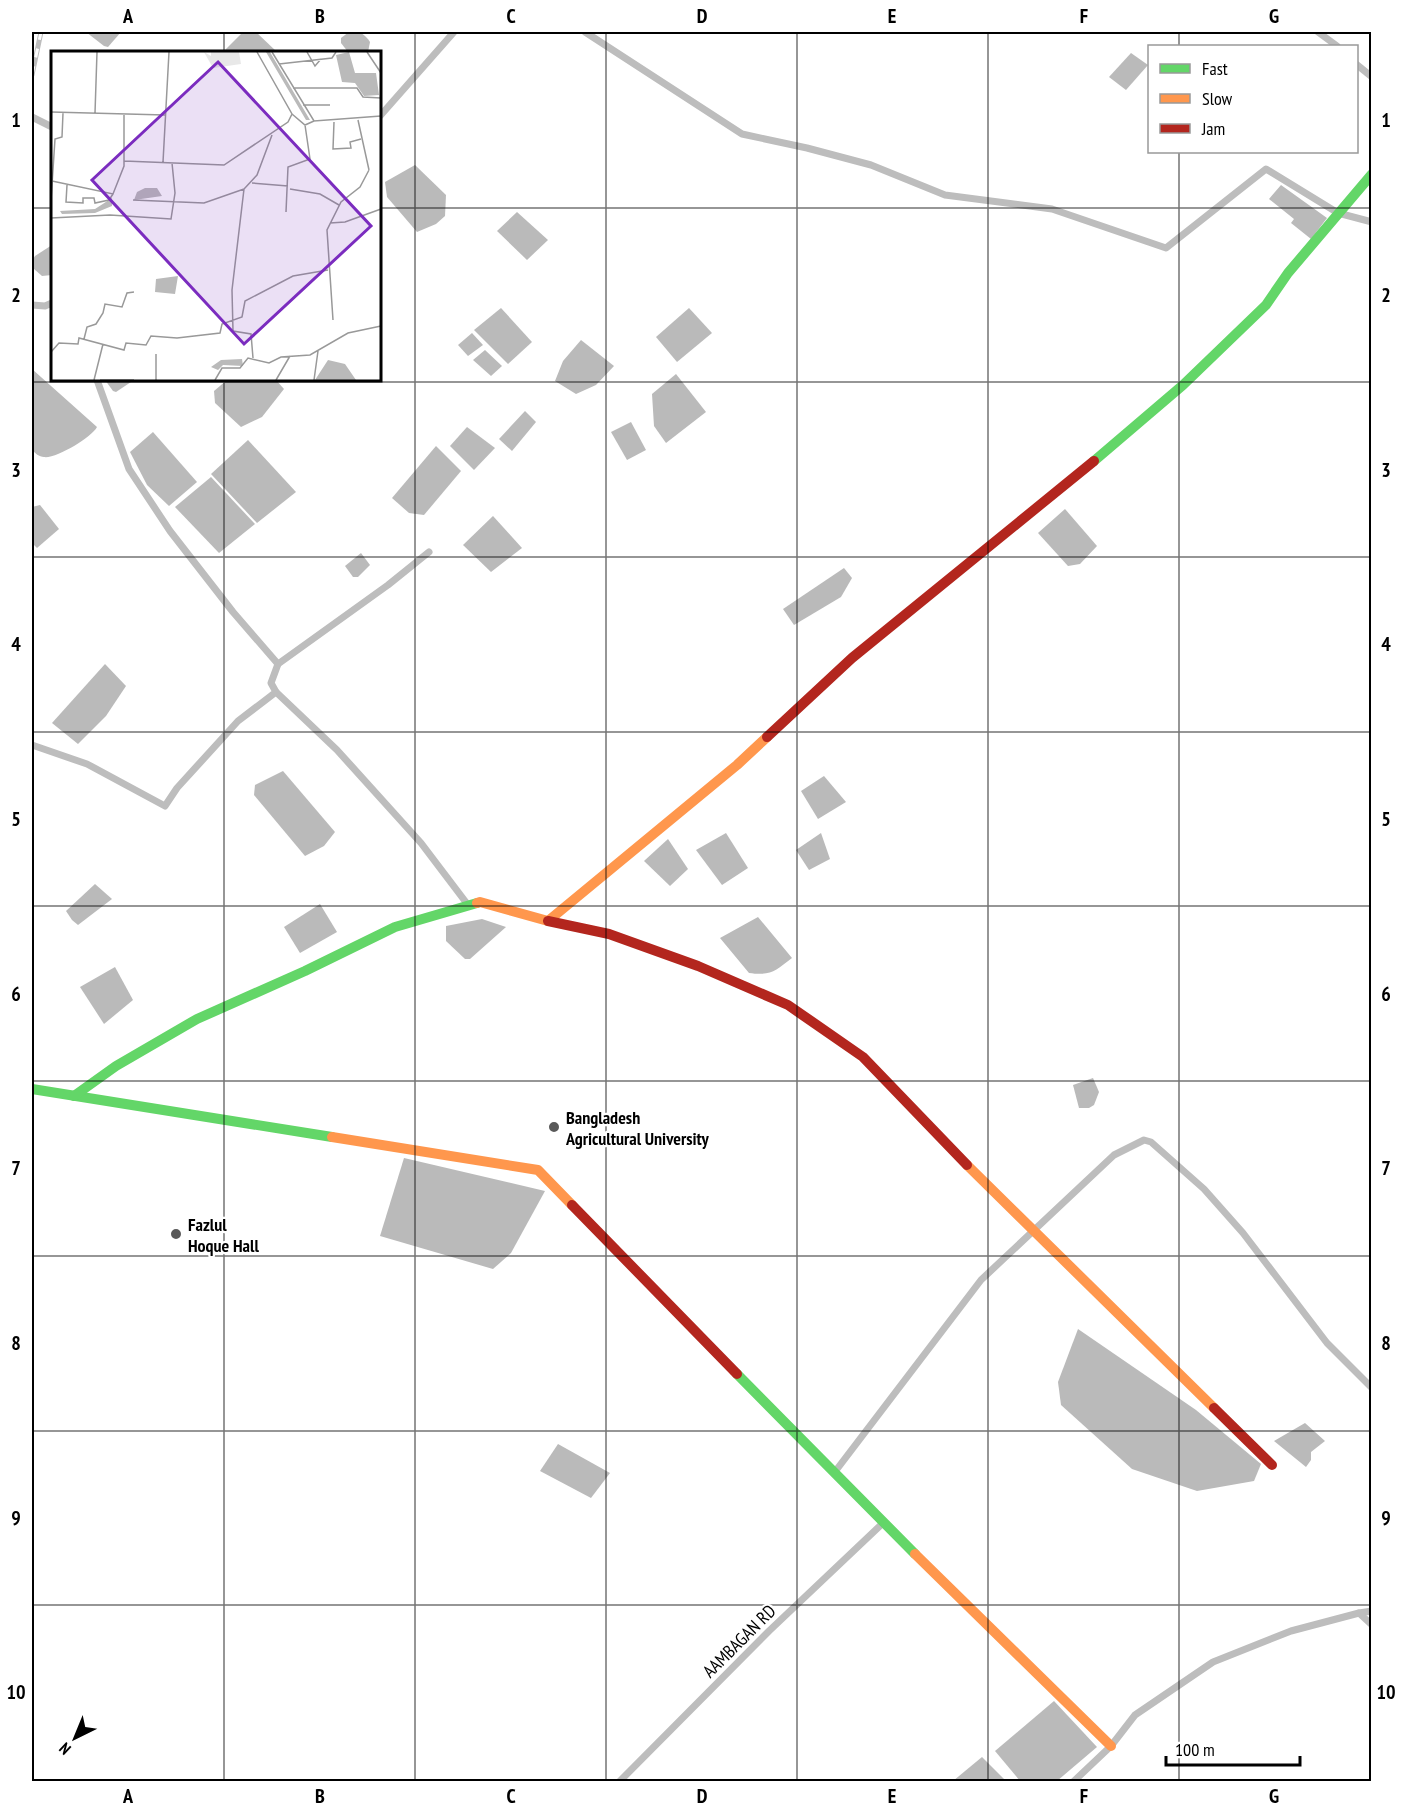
<svg xmlns="http://www.w3.org/2000/svg" width="1403" height="1813" font-family="'PT Sans Narrow',sans-serif">
  <style>
    .water { fill: #bababa }
    .lines { fill: none; stroke-linecap: round; stroke-linejoin: round }
    .street { stroke: #bdbdbd; stroke-width: 7 }
    .fast { stroke: #63d668; stroke-width: 10 }
    .slow { stroke: #ff974d; stroke-width: 10 }
    .jam { stroke: #b3261e; stroke-width: 10 }
    .rail-casing { stroke: #bdbdbd; stroke-width: 5 }
    .rail { stroke: #fff; stroke-width: 3; stroke-dasharray: 9; stroke-linecap: butt }
    .grid { fill: none; stroke: #000; stroke-width: 1.5; stroke-opacity: 0.55 }
    .poi-dot { fill: #595959; stroke: #fff; stroke-width: 2 }
    .labels { text-anchor: middle; dominant-baseline: central; stroke-width: 4.5; stroke-linejoin: round; paint-order: stroke }
    .poi-label { font-size: 18px; font-weight: bold; fill: #000; stroke: #fff; text-anchor: start }
    .street-label { font-size: 18px; fill: #000; stroke: #fff }
    .inset-road { fill: none; stroke: #999; stroke-width: 1.5 }
    .view { fill: #7b2cbf; fill-opacity: 0.15; stroke: #7b2cbf; stroke-width: 3 }
    .inset-edge { fill: none; stroke: #000; stroke-width: 3 }
    .neatline { fill: none; stroke: #000; stroke-width: 2 }
    .grid-label { font-size: 20px; text-anchor: middle; font-weight: bold; fill: #000 }
  </style>
  <rect width="100%" height="100%" fill="#fff"/>
  <g class="water">
    <polygon points="86,32 121,32 108,47 104,46"/>
    <polygon points="243,32 256,32 277,52 223,52"/>
    <path d="M349,32C359,31 364,33 370,42L368,52H348L341,43V38Z"/>
    <polygon points="1131,53 1148,65 1126,90 1109,77"/>
    <polygon points="415,165 446,195 445,216 436,224 417,232 387,197 385,182"/>
    <polygon points="1281,185 1327,218 1311,239 1291,223 1294,219 1269,199"/>
    <polygon points="517,212 548,240 527,260 497,231"/>
    <polygon points="52,245 52,275 42,276 34,269 32,261 35,256"/>
    <polygon points="501,308 532,342 508,364 474,330"/>
    <polygon points="689,308 712,333 677,362 656,337"/>
    <polygon points="472,333 483,345 468,356 458,345"/>
    <polygon points="581,340 614,366 596,385 576,394 555,381 563,361"/>
    <polygon points="485,350 502,366 491,376 473,360"/>
    <path d="M32,369L97,427C92,437 56,459 44,457C39,457 35,453 32,450Z"/>
    <polygon points="676,374 706,412 666,443 654,426 652,394"/>
    <polygon points="105,380 134,380 116,392 113,391"/>
    <polygon points="227,380 276,380 284,389 262,417 241,427 215,403 214,391"/>
    <polygon points="525,411 536,422 512,451 499,439"/>
    <polygon points="631,422 646,450 627,460 611,432"/>
    <polygon points="467,427 495,448 474,470 450,446"/>
    <polygon points="153,432 197,482 169,506 147,485 130,452"/>
    <polygon points="248,440 296,492 257,523 211,474"/>
    <polygon points="436,446 461,471 424,515 409,513 392,498"/>
    <polygon points="211,477 255,524 219,553 175,507"/>
    <polygon points="40,505 59,529 37,548 32,543 32,507"/>
    <polygon points="1065,509 1097,546 1080,564 1068,566 1038,533"/>
    <polygon points="493,516 522,548 491,572 463,545"/>
    <polygon points="361,553 370,565 358,577 353,577 345,566"/>
    <polygon points="844,568 852,578 841,597 794,625 783,609"/>
    <polygon points="105,664 126,686 106,716 78,744 52,723"/>
    <polygon points="283,771 335,832 324,846 305,856 254,795 255,785"/>
    <polygon points="824,776 846,802 818,819 801,791"/>
    <polygon points="726,833 748,868 722,885 696,850"/>
    <polygon points="821,833 830,859 809,870 796,850"/>
    <polygon points="668,839 688,869 670,886 644,861"/>
    <polygon points="95,884 112,899 78,925 72,920 66,911"/>
    <polygon points="320,904 337,932 300,953 284,927"/>
    <path d="M758,917L792,958C775,971 771,976 749,973L720,938Z"/>
    <polygon points="482,919 506,927 470,959 465,959 446,941 446,926"/>
    <polygon points="115,967 133,1000 104,1024 80,987"/>
    <polygon points="1093,1078 1099,1092 1094,1105 1089,1108 1079,1108 1073,1085"/>
    <polygon points="404,1158 545,1191 511,1253 493,1269 380,1236"/>
    <polygon points="1078,1329 1196,1410 1261,1464 1254,1481 1197,1491 1132,1469 1061,1405 1058,1382"/>
    <polygon points="1305,1423 1325,1441 1311,1452 1311,1460 1306,1467 1274,1441"/>
    <polygon points="558,1444 610,1473 591,1498 540,1471"/>
    <polygon points="1054,1701 1097,1747 1057,1781 1020,1781 995,1751"/>
    <polygon points="982,1757 1006,1781 953,1781"/>
  </g>
  <g class="lines">
    <g class="street">
      <polyline points="585,32 742,134 807,148 871,165 945,195 1052,209 1166,248 1266,169 1338,213 1372,222"/>
      <polyline points="1318,32 1337,46"/>
      <polyline points="1356,64 1372,77"/>
      <polyline points="380,116 454,32"/>
      <polyline points="32,117 52,127"/>
      <polyline points="32,305 45,306 52,303"/>
      <polyline points="97,380 129,469 170,531 233,612 278,664"/>
      <polyline points="276,692 337,750 421,843 468,905"/>
      <polyline points="32,745 87,764 165,806 177,788 238,721 276,692 271,683 278,664 388,585 429,552"/>
      <polyline points="834,1473 981,1280 1114,1155 1144,1140 1151,1142 1204,1189 1243,1233 1327,1343 1372,1388"/>
      <polyline points="1359,1613 1372,1611"/>
      <polyline points="619,1782 769,1631 883,1523"/>
      <polyline points="1073,1782 1111,1746 1135,1715 1213,1662 1291,1631 1359,1613 1372,1625"/>
    </g>
    <g class="fast">
      <polyline points="1094,461 1183,385 1266,305 1288,273 1372,174"/>
      <polyline points="32,1089 332,1137"/>
      <polyline points="74,1096 116,1066 197,1019 305,971 395,927 477,903"/>
      <polyline points="737,1374 915,1554"/>
    </g>
    <g class="slow">
      <polyline points="477,903 480,902 548,921 737,765 767,737"/>
      <polyline points="332,1137 538,1170 572,1205"/>
      <polyline points="967,1165 1214,1408"/>
      <polyline points="915,1554 1111,1746"/>
    </g>
    <g class="jam">
      <polyline points="767,737 852,658 1094,461"/>
      <polyline points="548,921 609,934 698,966 788,1005 863,1057 967,1165"/>
      <polyline points="572,1205 737,1374"/>
      <polyline points="1214,1408 1272,1465"/>
    </g>
    <defs>
      <polyline id="rail" points="32,75 41,32"/>
    </defs>
    <use href="#rail" class="rail-casing"/>
    <use href="#rail" class="rail"/>
  </g>
  <path class="grid" d="M224,32V52M415,32V1782M606,32V1782M797,32V1782M988,32V1782M1179,32V46M1179,152V1782M32,208H52M380,208H1372M224,380V1782M32,382H1372M32,557H1372M32,732H1372M32,906H1372M32,1081H1372M32,1256H1372M32,1431H1372M32,1605H1372"/>
  <g class="poi-dot">
    <circle cx="554" cy="1127" r="6"/>
    <circle cx="176" cy="1234" r="6"/>
  </g>
  <g class="labels">
    <g class="poi-label">
      <text x="566" y="1117">Bangladesh<tspan x="566" dy="21">Agricultural University</tspan></text>
      <text x="188" y="1224">Fazlul<tspan x="188" dy="21">Hoque Hall</tspan></text>
    </g>
    <g class="street-label">
      <text transform="translate(739 1641) rotate(-45)">AAMBAGAN RD</text>
    </g>
  </g>
  <g transform="translate(51 51)">
    <rect width="330" height="330" fill="#fff"/>
    <path d="M153,1L160,5V1H188L190,13L162,17Z" fill="#e8e8e8"/>
    <path d="M215,1H219L259,69H255ZM298,1L304,22H325L328,44L313,45L304,32L291,31L285,4ZM94,137H106L111,145L83,149L86,141ZM61,147V155L44,162L11,163L9,160L44,158ZM127,225L124,243L104,241L105,228ZM170,309L191,308L192,315L172,314L167,319L160,316ZM277,309L294,313L305,329H264Z" fill="#bababa"/>
    <path class="inset-road" d="M221,1L263,70L330,65M256,1L264,15L270,8M316,1L330,22M228,13L281,7L285,1M242,37H306L312,46L330,47M252,54H279M0,61L114,64M44,62L46,1M241,63L254,74L263,70M307,69L318,119M283,71L282,98L300,97L299,91L310,88M73,110L173,114L237,71L241,63L206,1M112,111L118,1M1,130L62,143L73,115V63M201,132L237,135M16,134L15,151L32,152V147H43L44,152L58,149L62,143M239,138L269,143L288,154M0,149L4,88L11,86L12,62M82,149L153,152L193,138M235,161L237,116L259,108L254,74M0,167L59,164L120,168L124,142L121,112M279,172L294,171L330,158M282,269L276,179L290,151L309,136L318,119M33,288L36,276L45,273L52,262L54,253L71,256L76,242L83,241M0,301L8,292L27,293L28,287L73,299L75,292L95,294L100,285L126,287L169,282L171,273L191,266L194,250L242,225L277,219M202,307L200,283L182,280L181,239L193,138L206,124L221,84M43,329L52,293M49,329H83M105,329V303M164,329L171,317H189L197,307L218,312L230,306L259,304L297,282L330,275M225,329L239,305M263,329L267,300"/>
    <path class="view" d="M167,11L320,175L193,293L41,129Z"/>
    <rect width="330" height="330" class="inset-edge"/>
  </g>
  <rect width="1403" height="1813" fill="none" stroke="#ffffff" stroke-width="66"/>
  <rect x="1148" y="45" width="210" height="108" fill="#ffffff" stroke="#999999" stroke-width="1.5"/>
  <rect x="1160" y="64" width="30" height="9" fill="#63d668" stroke="#999999" stroke-width="1.5"/>
  <text x="1202" y="75" font-size="18" fill="#000000">Fast</text>
  <rect x="1160" y="94" width="30" height="9" fill="#ff974d" stroke="#999999" stroke-width="1.5"/>
  <text x="1202" y="105" font-size="18" fill="#000000">Slow</text>
  <rect x="1160" y="124" width="30" height="9" fill="#b3261e" stroke="#999999" stroke-width="1.5"/>
  <text x="1202" y="135" font-size="18" fill="#000000">Jam</text>
  <g transform="translate(75 1738) rotate(223)" stroke="#ffffff" stroke-width="4.5" paint-order="stroke">
  <path d="M0-4.5L10 22L0 15L-10 22Z" fill="#000000"/>
  <text y="-9" font-size="16" font-weight="bold" text-anchor="middle" fill="#000000">N</text>
  </g>
  <path d="M1166 1756v9h134v-9" fill="none" stroke="#000000" stroke-width="3"/>
  <text x="1175" y="1756" font-size="18" fill="#000000" stroke="#ffffff" stroke-width="4.5" paint-order="stroke">100 m</text>
  <rect x="33" y="33" width="1337" height="1747" class="neatline"/>
  <g class="grid-label">
    <text x="128" y="23">A</text>
    <text x="320" y="23">B</text>
    <text x="511" y="23">C</text>
    <text x="702" y="23">D</text>
    <text x="892" y="23">E</text>
    <text x="1084" y="23">F</text>
    <text x="1274" y="23">G</text>
    <text x="16" y="127">1</text>
    <text x="1386" y="127">1</text>
    <text x="16" y="302">2</text>
    <text x="1386" y="302">2</text>
    <text x="16" y="477">3</text>
    <text x="1386" y="477">3</text>
    <text x="16" y="651">4</text>
    <text x="1386" y="651">4</text>
    <text x="16" y="826">5</text>
    <text x="1386" y="826">5</text>
    <text x="16" y="1001">6</text>
    <text x="1386" y="1001">6</text>
    <text x="16" y="1175">7</text>
    <text x="1386" y="1175">7</text>
    <text x="16" y="1350">8</text>
    <text x="1386" y="1350">8</text>
    <text x="16" y="1525">9</text>
    <text x="1386" y="1525">9</text>
    <text x="16" y="1699">10</text>
    <text x="1386" y="1699">10</text>
    <text x="128" y="1803">A</text>
    <text x="320" y="1803">B</text>
    <text x="511" y="1803">C</text>
    <text x="702" y="1803">D</text>
    <text x="892" y="1803">E</text>
    <text x="1084" y="1803">F</text>
    <text x="1274" y="1803">G</text>
  </g>
</svg>
